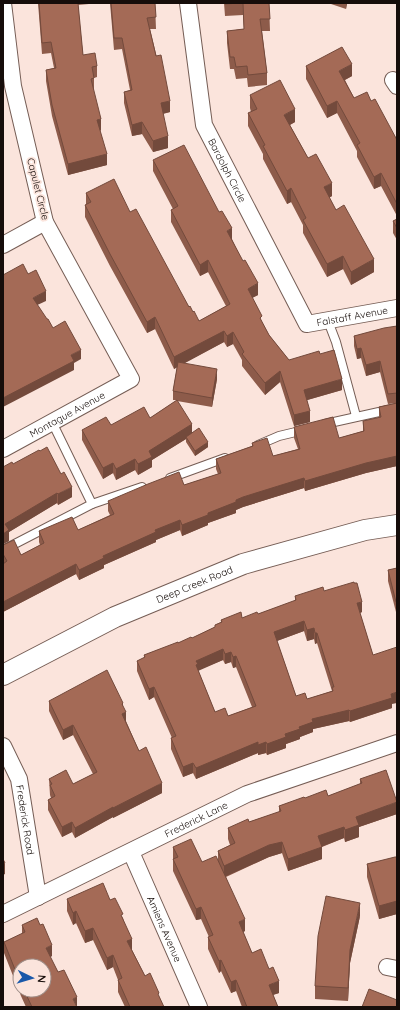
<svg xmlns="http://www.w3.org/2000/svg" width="400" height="1010" font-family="Quicksand,sans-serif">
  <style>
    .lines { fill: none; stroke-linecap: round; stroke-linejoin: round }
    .service-casing { stroke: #755d55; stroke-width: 10 }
    .minor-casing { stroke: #755d55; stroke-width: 18 }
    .tertiary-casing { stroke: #755d55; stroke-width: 22 }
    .service { stroke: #fff; stroke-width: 8 }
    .minor { stroke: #fff; stroke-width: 16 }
    .tertiary { stroke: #fff; stroke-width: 20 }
    .wall { fill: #8d5b4a; fill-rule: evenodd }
    .shaded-wall { fill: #734a3c }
    .building { fill: #a46a56; stroke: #734a3c; fill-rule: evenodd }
    .labels { text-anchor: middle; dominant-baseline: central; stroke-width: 3.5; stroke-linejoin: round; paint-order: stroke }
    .street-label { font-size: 10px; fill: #160d0a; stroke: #fbe4dc }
  </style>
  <rect width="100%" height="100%" fill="#fbe4dc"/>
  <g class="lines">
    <defs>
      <g id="service">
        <polyline points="328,321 336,342 356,416"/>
        <polyline points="52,422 92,504"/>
        <polyline points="325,424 397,408"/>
        <polyline points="258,445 279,436 304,430"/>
        <polyline points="170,478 225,458"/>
        <polyline points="3,550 92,504 142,487"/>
      </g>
      <g id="minor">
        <path id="s1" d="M188,3L204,125L307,324L397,308"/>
        <polyline points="393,80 397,86"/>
        <polyline points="3,245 45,222"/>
        <path id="s2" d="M3,449L131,379L45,222L13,86L3,3"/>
        <path id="s3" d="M3,746L19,779L38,897"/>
        <path id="s4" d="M131,852L199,1007"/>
        <path id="s5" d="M3,914L247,794L397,743"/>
        <polyline points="387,967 397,969"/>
      </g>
      <g id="tertiary">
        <path id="s6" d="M3,675L115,617L243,564L365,530L397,525"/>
      </g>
    </defs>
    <use href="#service" class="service-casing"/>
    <use href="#minor" class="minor-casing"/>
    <use href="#tertiary" class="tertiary-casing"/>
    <use href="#service" class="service"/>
    <use href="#minor" class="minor"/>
    <use href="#tertiary" class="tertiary"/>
  </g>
  <g class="wall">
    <polygon points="38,3 100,3 78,5 83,55 97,66 97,77 94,78 94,90 93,90 101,130 100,131 107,165 68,175 52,116 46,81 46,70 54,68 51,53 42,54"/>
    <polygon points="110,3 155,3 156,29 150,29 170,112 163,114 168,148 153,152 142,134 132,136 124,103 124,92 130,90 122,49 114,50"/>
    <polygon points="224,3 269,3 270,31 262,31 267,73 267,85 248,87 247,78 236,79 234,69 230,69 227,43 227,31 244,29 243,15 225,16"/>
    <polygon points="328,3 347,3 346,9"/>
    <polygon points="306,66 352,76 345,80 354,98 371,101 397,140 397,216 381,186 374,189 357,157 357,151 337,113 327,118 306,79"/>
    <polygon points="250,95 295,122 290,125 308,158 332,196 329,198 336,210 374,272 351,285 343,269 327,277 303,233 303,225 291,202 287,204 263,159 263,154 248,126 248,113 251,112 250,108"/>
    <polygon points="153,160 232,239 258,295 252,298 262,322 269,335 289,360 320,354 342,390 307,400 310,422 294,426 280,382 265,395 242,366 242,360 233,344 227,347 224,342 184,363 217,379 212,407 177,401 192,433 208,447 195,456 186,442 186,439 152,460 152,467 138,475 135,470 116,480 113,473 103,479 82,440 82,430 150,418 177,400 173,400 173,391 177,367 174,369 155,329 147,333 110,266 85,217 85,205 86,205 86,193 130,212 189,307 199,321 226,306 208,272 200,276 171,222 171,210 173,209 153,171"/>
    <polygon points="397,219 397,240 393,233 393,221"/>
    <polygon points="397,326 397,403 388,404 380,372 366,376 361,358 357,359 354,346 354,336"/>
    <polygon points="397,403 397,466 366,473 305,491 304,488 243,507 236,510 236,513 208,523 208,525 182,536 180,530 156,540 156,542 104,565 104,568 79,580 76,574 3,612 3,616 3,545 21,555 40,545 39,542 39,531 78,530 110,515 108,511 108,501 184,485 218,474 216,469 216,459 252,446 252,443 273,456 298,449 294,438 294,427 339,438 363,431 363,421 379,418 379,407"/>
    <polygon points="13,464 72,497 58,505 57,503 9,532 9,541 3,544"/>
    <polygon points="397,568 396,612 388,581 388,570"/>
    <path d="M324,591L362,612L360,613L373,655L392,704V708L350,722L349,721L313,729V732L300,737V739L286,744V748L267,755L266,753L258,755V753L196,779L193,773L183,777L171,749V738H172L154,697L149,700L137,671V661L144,658V655L192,638L215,627V625L221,622V620L242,618L258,614L295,601V596ZM304,631L307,641L314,639L315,644L317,643L332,691L307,699L296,696L277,641ZM223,660L225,664L231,662L233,668L236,667L252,707L228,716L215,712L198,670Z"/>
    <polygon points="49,701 123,707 126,721 139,751 162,793 113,818 113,817 75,838 72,832 62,837 48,810 48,800 51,798 50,795 49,779 73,784 93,774 73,735 63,740 49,711"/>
    <polygon points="360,779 397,814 359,827 359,837 345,842 344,838 322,847 322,859 288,871 282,853 269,857 226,877 245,931 243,932 252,953 279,993 273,995 278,1007 242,1007 236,991 231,993 221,971 219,973 208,949 208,937 209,937 201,919 196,920 173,871 173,847 202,862 218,860 218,851 230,845 228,839 228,828 249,822 279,812 279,806 305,798 328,796 360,784"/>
    <polygon points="397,857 397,914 379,919 367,877 367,864"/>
    <polygon points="67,899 110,900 123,918 132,950 145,976 159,997 164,1007 125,1007 118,992 118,980 113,967 107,970 93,940 85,943 76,923 73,925 67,911"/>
    <polygon points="360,916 350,963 348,1001 315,999 315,986"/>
    <path d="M22,925L52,956L50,957L58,972L77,1007H26L21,996L4,953V942L22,934ZM20,966L44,990H20Z"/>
  </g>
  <g class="shaded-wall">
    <polygon points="346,3 347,3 346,9"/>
    <polygon points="352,64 352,76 339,83 339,71"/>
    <polygon points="170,101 170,112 161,114 161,103"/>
    <polygon points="337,101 337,113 327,118 327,106"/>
    <polygon points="295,109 295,122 284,128 284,115"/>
    <polygon points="101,119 101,130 97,132 97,120"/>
    <polygon points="142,122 142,134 132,136 132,125"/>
    <polygon points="168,136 168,148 153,152 153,141"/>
    <polygon points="107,154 107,165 68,175 68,164"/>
    <polygon points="381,173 381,186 374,189 374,177"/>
    <polygon points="332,183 332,196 324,200 324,187"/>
    <polygon points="291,188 291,202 287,204 287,191"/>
    <polygon points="232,228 232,239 227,242 227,231"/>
    <polygon points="343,256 343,269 327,277 327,264"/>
    <polygon points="374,259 374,272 351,285 351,272"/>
    <polygon points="208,260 208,272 200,276 200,265"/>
    <polygon points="258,283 258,295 248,300 248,289"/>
    <polygon points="46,291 46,301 33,307 33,298"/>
    <polygon points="155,317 155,329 147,333 147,322"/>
    <polygon points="224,331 224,342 174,369 174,357"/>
    <polygon points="233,332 233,344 227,347 227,336"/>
    <polygon points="361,348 361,358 357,359 357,349"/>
    <polygon points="81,350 81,359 74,363 74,370 3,407 3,398 71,355"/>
    <polygon points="380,361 380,372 366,376 366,365"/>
    <polygon points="217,369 217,379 212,407 212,398"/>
    <polygon points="280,371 280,382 265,395 265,383"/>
    <polygon points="342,379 342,390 304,401 304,390"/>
    <polygon points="310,411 310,422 294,426 294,415"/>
    <polygon points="192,424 192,435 186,437 186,439 152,460 152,467 138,475 138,464 149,451"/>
    <polygon points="208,442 208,447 195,456 195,451"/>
    <polygon points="397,456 397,466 366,473 305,491 305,481 366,463"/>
    <polygon points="135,459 135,470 116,480 116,469"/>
    <polygon points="113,463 113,473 103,479 103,468"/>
    <polygon points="304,478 304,488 243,507 236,510 236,513 208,523 208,525 182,536 182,525 208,513 243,497"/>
    <polygon points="72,487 72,497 58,505 58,494"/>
    <polygon points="57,493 57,503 9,532 9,541 3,544 3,534 5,524"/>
    <polygon points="180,520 180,530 156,540 156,542 104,565 104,568 79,580 79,570 103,556 155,530"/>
    <polygon points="76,564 76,574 3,612 3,616 3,602"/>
    <polygon points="362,602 362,612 357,614 357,603"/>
    <rect x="396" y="602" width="1" height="10"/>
    <polygon points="304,621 304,631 274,642 274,632"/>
    <polygon points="314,628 314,639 307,641 307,630"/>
    <polygon points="315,633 317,633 317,643 315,644"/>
    <polygon points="223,649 223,660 198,671 196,675 196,661"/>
    <polygon points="231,652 231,662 225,664 225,654"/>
    <polygon points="236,656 236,667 233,668 233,657"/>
    <polygon points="154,687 154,697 149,700 149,689"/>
    <polygon points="397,692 397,703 392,704 392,708 350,722 350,711 391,694"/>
    <polygon points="123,703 123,713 126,712 126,722 122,724 122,704"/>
    <polygon points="349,710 349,721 313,729 313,732 300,737 300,739 286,744 286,748 267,755 267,744 299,727 312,719"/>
    <polygon points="73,725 73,735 63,740 63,730"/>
    <polygon points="258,742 258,753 196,779 196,768"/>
    <polygon points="266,742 266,753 258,755 258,745"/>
    <polygon points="193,763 193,773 183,777 183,767"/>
    <polygon points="162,783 162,793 113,818 113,808"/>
    <polygon points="397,802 397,814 359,827 359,837 345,842 345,830 356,817"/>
    <polygon points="113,807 113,817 75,838 75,828"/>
    <polygon points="72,822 72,832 62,837 62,827"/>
    <polygon points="344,827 344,838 318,848 318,836"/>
    <polygon points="282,842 282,853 269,857 224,877 224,866 269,845"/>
    <polygon points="322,847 322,859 288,871 288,859"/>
    <polygon points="5,863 5,874 3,875 3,864"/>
    <polygon points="397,901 397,914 379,919 379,906"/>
    <polygon points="360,903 360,916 350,963 348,1001 348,988 350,950"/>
    <polygon points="201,907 201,919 196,920 196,909"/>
    <polygon points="76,911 76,923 73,925 73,913"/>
    <polygon points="245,919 245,931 239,934 239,922"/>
    <polygon points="93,928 93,940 85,943 85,931"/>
    <polygon points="132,939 132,951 127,941"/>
    <polygon points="52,945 52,956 46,959 46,948"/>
    <polygon points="113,955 113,967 107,970 107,958"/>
    <polygon points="221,960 221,971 219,973 219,961"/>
    <polygon points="236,980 236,991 231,993 231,982"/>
    <polygon points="279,981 279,993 269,996 269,985"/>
    <polygon points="77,997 77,1007 73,999"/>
  </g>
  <g class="building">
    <polygon points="39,3 78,3 83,55 95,53 97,66 92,67 94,78 91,79 101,119 97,120 107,154 68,164 52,105 46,70 56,68 51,42 42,43"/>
    <polygon points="111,3 155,3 156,17 147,18 156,56 161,55 170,101 161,103 168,136 153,141 142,122 132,125 124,92 132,90 122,38 114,38"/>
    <polygon points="225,3 240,3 225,4"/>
    <polygon points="243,3 269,3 270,19 260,19 267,73 248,75 247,66 236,67 234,57 230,57 227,31 244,29"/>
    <polygon points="342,47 352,64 339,71 354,98 367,92 371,101 375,99 397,140 397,204 381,173 374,177 357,145 360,143 337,101 327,106 306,66"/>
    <polygon points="280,80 295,109 284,115 308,158 316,154 332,183 324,187 336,210 344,205 374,259 351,272 343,256 327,264 303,220 306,218 291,188 287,191 263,146 265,145 248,113 257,109 250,95"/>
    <polygon points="184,145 219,212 222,211 232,228 227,231 243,261 245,260 258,283 248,289 262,316 260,318 269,335 289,360 319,351 320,354 334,350 342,379 304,390 310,411 294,415 280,371 265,383 242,354 244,352 233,332 227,336 224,331 174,357 155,317 147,322 110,254 85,205 91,202 86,193 114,179 130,212 136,209 189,307 190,306 193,312 194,311 199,321 230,304 208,260 200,265 171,210 178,206 153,160"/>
    <polygon points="397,219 397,228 393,221"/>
    <polygon points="23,264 28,274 36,270 46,291 33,298 47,319 48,319 53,328 65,321 81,350 71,355 74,361 3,398 3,275"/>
    <polygon points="397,326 397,393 388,394 380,361 366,365 361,348 357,349 354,336 384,328"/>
    <polygon points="178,362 217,369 212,398 173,391"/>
    <polygon points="177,400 192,424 149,451 152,457 138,464 135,459 116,469 113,463 103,468 82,430 106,417 111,425 144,407 150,418"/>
    <polygon points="397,403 397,456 366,463 305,481 304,478 243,497 236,500 236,502 208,513 208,515 182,525 180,520 155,530 156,532 103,556 104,558 79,570 76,564 3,602 3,564 7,561 3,554 3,545 14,540 21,555 44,543 39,531 72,517 78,530 114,514 108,501 148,484 179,472 184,485 221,473 216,459 253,446 252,443 267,438 273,456 300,449 294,427 333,417 339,438 364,431 363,421 381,417 379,407"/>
    <polygon points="199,428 208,442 195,451 186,437"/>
    <polygon points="47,447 61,474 64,472 72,487 58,494 57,493 5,524 9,530 3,534 3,467 12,462 13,464 39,450 40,451"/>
    <polygon points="397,568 397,602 396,602 388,570"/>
    <path d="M354,582V583H357L362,602L357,603L373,655L397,647V692L391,694L392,698L350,711L349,710L312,719L313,722L299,727L300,729L285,734L286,737L267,744L266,742L258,745V742L196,768L193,763L183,767L171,738L176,736L154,687L149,689L137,661L145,657L144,655L178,642V643L191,637L192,638L215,627V625L222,622L221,620L241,612L242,618L257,612L258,614L296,600L295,596L323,587L324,591ZM304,621L307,630L314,628L315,633H317L334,687H332L333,691L307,699L305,693L296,696L274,632ZM223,649L225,654L231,652L233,657L236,656L256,706L228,716L225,708L215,712L196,665L198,664L196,661Z"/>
    <polygon points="107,670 123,703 122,704 126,712 122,714 139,751 146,747 162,783 113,808 113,807 75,828 72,822 62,827 48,800 55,796 50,785 52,784 49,779 66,770 73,784 97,772 73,725 63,730 49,701"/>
    <polygon points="386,770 397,802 356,817 359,825 345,830 344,827 318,836 322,847 288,859 282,842 269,845 224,866 218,851 235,843 228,828 248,819 249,822 281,811 279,806 304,797 305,798 326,790 328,796 362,783 360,779"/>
    <polygon points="191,839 202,862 216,856 245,919 239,922 252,953 261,949 269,969 273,967 279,981 269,985 278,1007 247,1007 236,980 231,982 221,960 219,961 208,937 213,935 201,907 196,909 173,859 178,857 173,847"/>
    <polygon points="395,857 397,857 397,901 379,906 367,864"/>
    <polygon points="3,859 5,863 3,864"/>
    <polygon points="103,883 110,900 115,898 123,914 121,915 132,939 127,941 145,976 150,973 159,993 158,994 164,1007 130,1007 118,980 122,978 113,955 107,958 93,928 85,931 76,911 73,913 67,899"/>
    <polygon points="326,896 360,903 350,950 348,988 315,986 318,936"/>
    <polygon points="37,918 40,925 43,924 52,945 46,948 58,972 64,970 77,997 73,999 77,1007 32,1007 24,990 44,990 44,966 20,966 20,982 4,942 25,932 22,925"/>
    <polygon points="369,989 397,1000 397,1007 362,1007"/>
  </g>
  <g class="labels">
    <g class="street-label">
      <text stroke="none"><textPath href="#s1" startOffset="174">Bardolph Circle</textPath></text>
      <text transform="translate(38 189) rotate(76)">Capulet Circle</text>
      <text stroke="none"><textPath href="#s1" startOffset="393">Falstaff Avenue</textPath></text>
      <text stroke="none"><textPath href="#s2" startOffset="73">Montague Avenue</textPath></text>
      <text stroke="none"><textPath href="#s6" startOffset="212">Deep Creek Road</textPath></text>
      <text stroke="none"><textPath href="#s5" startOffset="215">Frederick Lane</textPath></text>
      <text stroke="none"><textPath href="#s3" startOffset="78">Frederick Road</textPath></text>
      <text stroke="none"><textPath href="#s4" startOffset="84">Amiens Avenue</textPath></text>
    </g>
  </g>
  <rect width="400" height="1010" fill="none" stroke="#160d0a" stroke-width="8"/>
  <g transform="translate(32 978) rotate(95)"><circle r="19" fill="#fbe4dc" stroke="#9f8e88"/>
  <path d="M0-3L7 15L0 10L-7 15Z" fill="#1958a9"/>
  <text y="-6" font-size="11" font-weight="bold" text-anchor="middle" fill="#160d0a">N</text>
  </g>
</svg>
